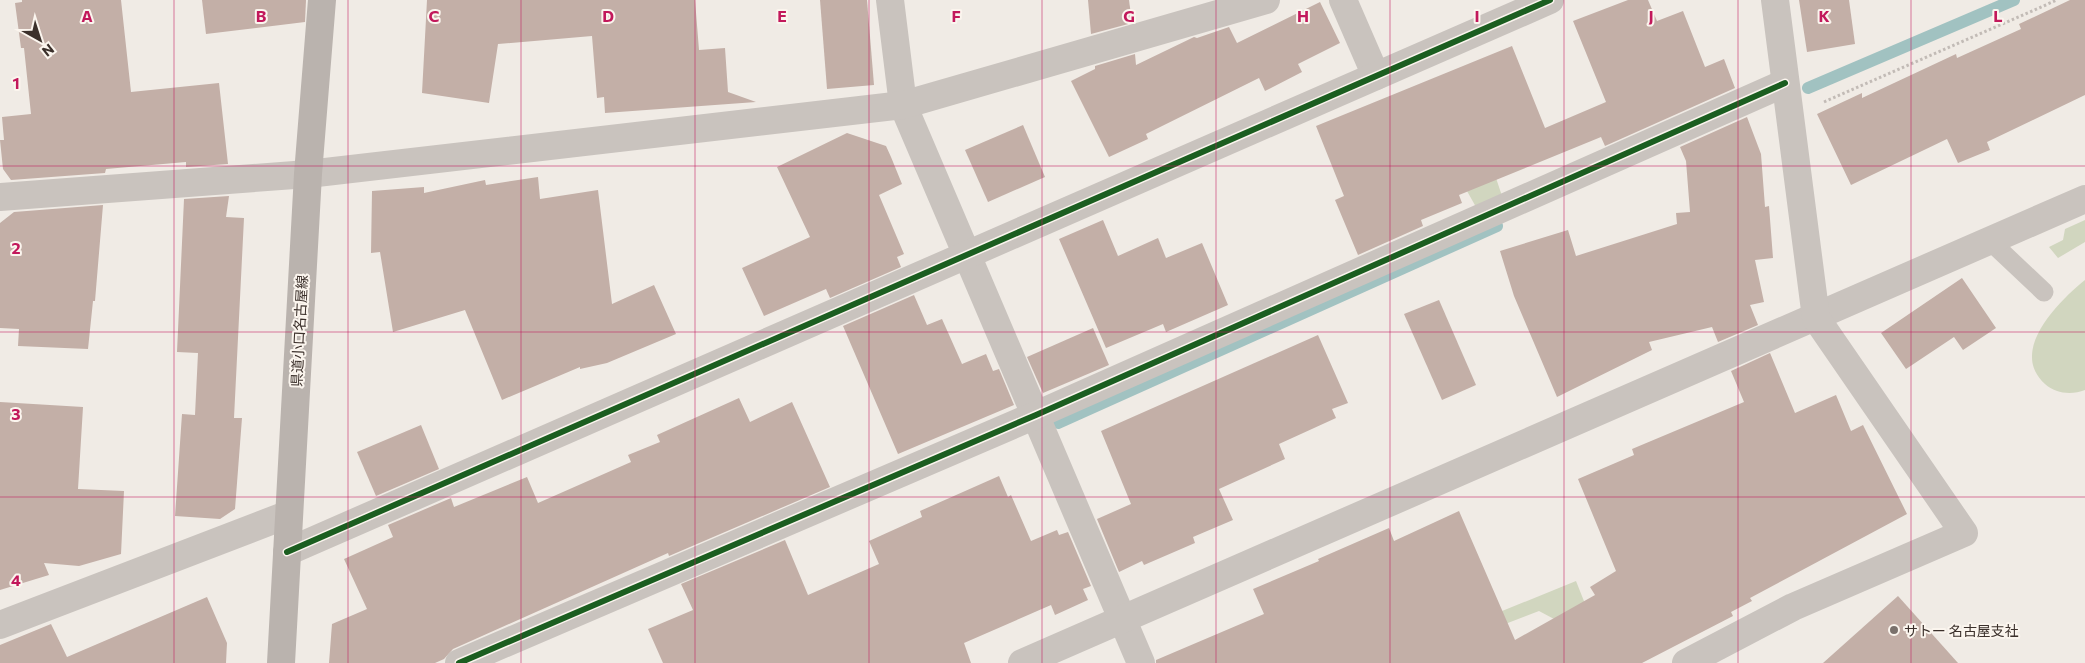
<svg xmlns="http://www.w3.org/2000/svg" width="2085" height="663" font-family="Commissioner,'Noto Sans JP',sans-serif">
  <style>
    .green { fill: #d1d6bf }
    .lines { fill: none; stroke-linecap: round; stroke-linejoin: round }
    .stream { stroke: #a1c2c1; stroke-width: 12 }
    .building { fill: #c3afa7 }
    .path { stroke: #c2bbb6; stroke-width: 3; stroke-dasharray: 2.5 2.5; stroke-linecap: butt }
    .lane { stroke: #c9c3be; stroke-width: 19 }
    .street { stroke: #c9c3be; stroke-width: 28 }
    .secondary { stroke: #bab3ae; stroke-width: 28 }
    .cycleway-casing { stroke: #fbf5ee; stroke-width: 9 }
    .cycleway { stroke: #1b5e20; stroke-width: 6 }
    .grid { fill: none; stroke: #c2185b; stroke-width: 1; stroke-opacity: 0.55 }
    .poi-dot { fill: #7a716c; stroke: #fbf5ee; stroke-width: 2 }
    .labels { text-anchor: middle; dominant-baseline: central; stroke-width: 4; stroke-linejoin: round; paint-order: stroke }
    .street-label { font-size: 14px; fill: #3b302b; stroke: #fbf5ee }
    .poi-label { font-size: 14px; fill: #3b302b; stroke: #fbf5ee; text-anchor: start }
    .grid-label { font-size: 16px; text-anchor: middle; font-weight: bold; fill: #c2185b; stroke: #fbf5ee; stroke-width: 4; stroke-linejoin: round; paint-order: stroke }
  </style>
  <rect width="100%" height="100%" fill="#f0ebe5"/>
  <g class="green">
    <polygon points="1490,160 1502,196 1476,207 1458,175"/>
    <polygon points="2085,220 2085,242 2058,258 2049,247 2063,240 2065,229"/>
    <path d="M2085,280V390C2072,395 2056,394 2045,384C2008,351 2059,301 2085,280Z"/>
    <polygon points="1576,581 1601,644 1539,611 1487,631 1480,620"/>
  </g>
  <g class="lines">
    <g class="stream">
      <polyline points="1808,88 2014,0"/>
      <polyline points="1058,423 1497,226"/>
    </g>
  </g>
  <g class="building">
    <polygon points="22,0 121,0 131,92 219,83 228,164 186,167 186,162 106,169 105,173 11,180 3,169 0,140 4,140 2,117 31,114 24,48 21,48 15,3 22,2"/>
    <polygon points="202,0 306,0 305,22 206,34"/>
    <polygon points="427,0 695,0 699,50 725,48 728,92 756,102 605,113 604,97 597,98 592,36 498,44 489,103 422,93"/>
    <polygon points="820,0 867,0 874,85 827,89"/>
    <polygon points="1088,0 1129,0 1132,23 1091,34"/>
    <polygon points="1628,0 1648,0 1657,21 1683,11 1705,67 1724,59 1735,88 1605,146 1601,137 1459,195 1462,203 1421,220 1423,226 1358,255 1335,200 1344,196 1316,126 1512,46 1545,128 1606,102 1573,21"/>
    <polygon points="1799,0 1849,0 1855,44 1807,52"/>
    <polygon points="2070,0 2085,0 2085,95 1987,142 1990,150 1958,163 1947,139 1851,185 1817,114 1862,93 1862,98 1956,54 1957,58 2021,29 2019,24"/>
    <polygon points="1320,2 1340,43 1298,64 1302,72 1265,91 1259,78 1146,134 1148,139 1109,157 1071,81 1095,69 1095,66 1135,54 1136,65 1194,37 1197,38 1229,27 1237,43"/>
    <polygon points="1747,117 1761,154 1765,207 1769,206 1773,258 1755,260 1764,302 1750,305 1758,325 1718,342 1712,327 1649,342 1652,350 1557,397 1514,296 1500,251 1568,230 1576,256 1677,224 1676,213 1690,212 1686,161 1680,147"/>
    <polygon points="1023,125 1045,177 988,202 965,150"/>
    <polygon points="847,133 886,146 891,157 902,184 879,195 904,254 897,257 901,267 830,298 826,289 764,316 742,268 810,237 777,167"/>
    <polygon points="538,177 540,199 598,190 612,304 654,285 676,334 607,363 580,369 580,367 502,400 465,310 393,332 380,252 371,253 372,191 424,187 424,193 485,180 486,185"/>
    <polygon points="229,196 226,217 244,218 234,418 242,418 235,509 220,519 175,516 182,414 195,415 198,353 177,352 184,199"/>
    <polygon points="103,205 95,301 93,301 88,349 18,346 19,329 0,328 0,223 14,212"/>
    <polygon points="1103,220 1118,256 1158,238 1166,258 1202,243 1228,305 1166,332 1163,324 1106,348 1059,239"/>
    <polygon points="1962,278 1996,328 1963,350 1954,337 1906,369 1881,333"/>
    <polygon points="914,295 927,325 942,319 962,364 986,354 993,371 999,369 1014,405 898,454 843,326"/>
    <polygon points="1439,300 1476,385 1442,400 1404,314"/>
    <polygon points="1093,328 1109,365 1043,393 1027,357"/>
    <polygon points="1318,335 1348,403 1332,409 1336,418 1279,444 1285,459 1219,489 1233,520 1193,537 1195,543 1144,565 1142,561 1119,572 1097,519 1131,504 1101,431"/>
    <polygon points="1770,353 1795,413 1836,395 1851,431 1863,425 1907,514 1750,598 1752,601 1731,612 1733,616 1642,663 1156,663 1156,660 1264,614 1253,589 1319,561 1318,559 1389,528 1394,541 1459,511 1515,640 1595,595 1590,587 1616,571 1578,479 1634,455 1632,449 1744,402 1731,371"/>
    <polygon points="739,398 750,422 792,402 830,487 669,556 668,553 453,649 444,659 435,663 329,663 332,624 367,609 344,559 393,537 388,525 451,498 454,507 527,477 538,503 631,462 628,455 660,442 657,435"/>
    <polygon points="0,402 83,407 78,489 124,491 121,554 79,566 44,563 49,575 0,590"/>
    <polygon points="421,425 439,469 376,496 357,452"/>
    <polygon points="999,476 1008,497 1011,495 1031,541 1057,530 1059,535 1068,532 1091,586 1083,589 1088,600 1055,615 1051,605 964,643 971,663 663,663 648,629 693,610 681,584 785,540 808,595 879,564 869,541 922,517 920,511"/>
    <polygon points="1898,596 1958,663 1823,663 1889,604"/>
    <polygon points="207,597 227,643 226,663 0,663 0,645 51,624 67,657"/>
  </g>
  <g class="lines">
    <polyline class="path" points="1824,102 2057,0"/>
    <polyline class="lane" points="1990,241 2044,292"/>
    <g class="street">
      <polyline points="890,0 903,105 1141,663"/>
      <polyline points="1343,0 1376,76"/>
      <polyline points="0,197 308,174 903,105 1266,0"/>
      <polyline points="287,552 1550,0"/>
      <polyline points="0,625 289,514"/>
      <polyline points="459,663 1036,415 1785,83"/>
      <polyline points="1022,663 2085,199"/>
      <polyline points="1686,663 1793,607 1964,533 1816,318 1775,0"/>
    </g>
    <polyline class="secondary" points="281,663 308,174 322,0"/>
    <defs>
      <g id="cycleway">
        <polyline points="287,552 1550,0"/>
        <polyline points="459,663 1036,415 1785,83"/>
      </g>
    </defs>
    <use href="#cycleway" class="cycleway-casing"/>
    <use href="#cycleway" class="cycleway"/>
  </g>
  <path class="grid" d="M174,0V663M348,0V663M521,0V663M695,0V663M869,0V663M1042,0V663M1216,0V663M1390,0V663M1564,0V663M1738,0V663M1911,0V663M0,166H2085M0,332H2085M0,497H2085"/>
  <circle class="poi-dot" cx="1894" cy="630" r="5"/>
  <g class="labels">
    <g class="street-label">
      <text transform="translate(299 331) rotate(-87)">県道小口名古屋線</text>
    </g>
    <g class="poi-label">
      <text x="1904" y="630">サトー 名古屋支社</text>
    </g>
  </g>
  <g class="grid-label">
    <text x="87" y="22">A</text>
    <text x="261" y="22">B</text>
    <text x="434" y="22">C</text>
    <text x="608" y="22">D</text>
    <text x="782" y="22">E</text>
    <text x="956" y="22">F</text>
    <text x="1129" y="22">G</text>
    <text x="1303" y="22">H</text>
    <text x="1477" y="22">I</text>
    <text x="1651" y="22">J</text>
    <text x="1824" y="22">K</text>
    <text x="1998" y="22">L</text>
    <text x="16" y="89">1</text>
    <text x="16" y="254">2</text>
    <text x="16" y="420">3</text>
    <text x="16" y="586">4</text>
  </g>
  <g transform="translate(40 40) rotate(141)" stroke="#fbf5ee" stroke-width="4" paint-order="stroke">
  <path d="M0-4L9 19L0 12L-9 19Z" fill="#3b302b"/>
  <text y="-8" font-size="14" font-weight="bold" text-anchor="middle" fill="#3b302b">N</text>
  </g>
</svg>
